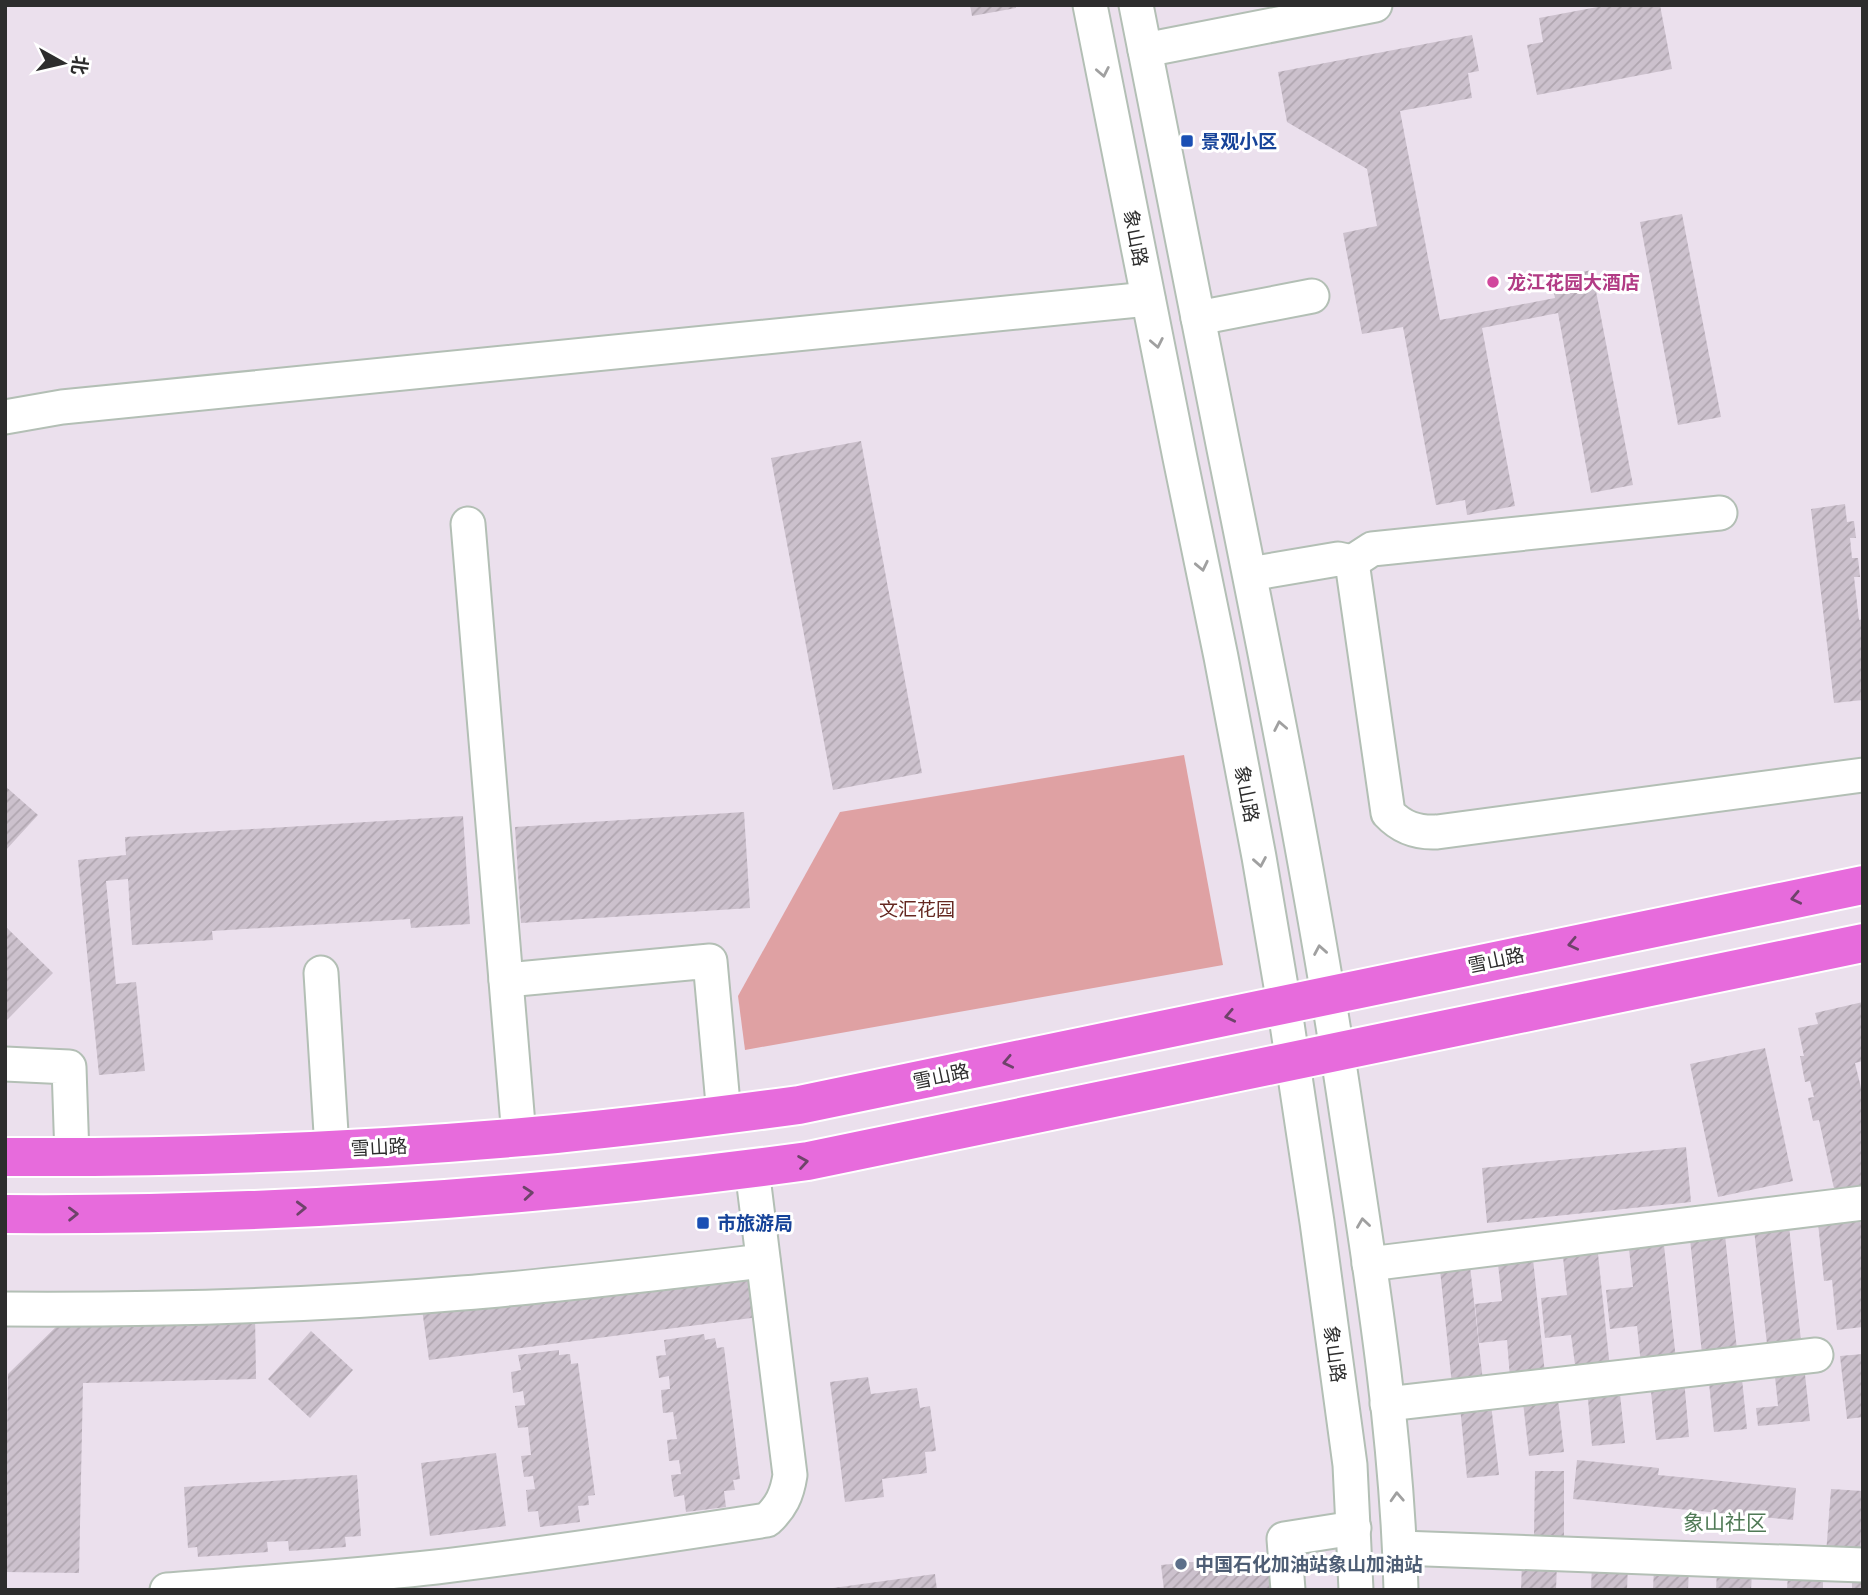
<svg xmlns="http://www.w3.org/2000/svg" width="1868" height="1595" font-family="'DejaVu Sans','Noto Sans SC',sans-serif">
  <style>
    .park { fill: #dfa1a3 }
    .building { fill: url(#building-hatch) }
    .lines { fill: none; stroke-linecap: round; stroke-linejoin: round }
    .minor-casing { stroke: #b3bfb5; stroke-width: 37 }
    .major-casing { stroke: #fff; stroke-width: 42 }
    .minor { stroke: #fff; stroke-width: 33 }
    .major { stroke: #e76bdc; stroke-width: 38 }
    .oneway { stroke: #a0a0a0 }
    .oneway2 { stroke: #6e436a }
    .transit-dot { fill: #1a4fb4; stroke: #fff; stroke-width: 2.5 }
    .hotel-dot { fill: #d1479c; stroke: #fff; stroke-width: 2.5 }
    .service-dot { fill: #5c6f8a; stroke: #fff; stroke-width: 2.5 }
    .labels { text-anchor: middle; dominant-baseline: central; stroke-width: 6; stroke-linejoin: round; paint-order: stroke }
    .transit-label { font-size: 19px; font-weight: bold; fill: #164399; stroke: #fff; text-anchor: start }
    .street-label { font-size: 19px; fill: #2d2d2d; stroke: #fff }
    .hotel-label { font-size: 19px; font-weight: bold; fill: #b23c85; stroke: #fff; text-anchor: start }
    .park-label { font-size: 19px; fill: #652821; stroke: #fff }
    .service-label { font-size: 19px; font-weight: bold; fill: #4e5e75; stroke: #fff; text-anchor: start }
    .neighbourhood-label { font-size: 21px; fill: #507a56; stroke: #fff }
  </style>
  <defs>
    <pattern id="building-hatch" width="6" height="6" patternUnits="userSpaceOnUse" patternTransform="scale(1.75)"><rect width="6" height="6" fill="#ccc1cd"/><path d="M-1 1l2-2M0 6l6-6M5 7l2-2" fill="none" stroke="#b0a6b0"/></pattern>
  </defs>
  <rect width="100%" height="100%" fill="#ebe0ed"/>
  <polygon class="park" points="1184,755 1223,965 745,1050 738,996 840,812"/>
  <g class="building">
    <polygon points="970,5 1016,5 1016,8 972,16"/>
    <polygon points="1608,5 1660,5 1672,69 1537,95 1527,45 1543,42 1539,18"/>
    <polygon points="1472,35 1479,71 1468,73 1472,98 1400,111 1440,320 1555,298 1551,278 1592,270 1633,485 1591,493 1558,313 1482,328 1515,506 1467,515 1465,500 1436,505 1403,327 1362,334 1343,233 1377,226 1367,169 1287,122 1278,72"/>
    <polygon points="1682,214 1721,417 1678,425 1640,222"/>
    <polygon points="861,441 922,773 833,790 771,458"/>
    <polygon points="1845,504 1847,522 1854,521 1856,538 1850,538 1852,558 1858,558 1860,577 1854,577 1859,620 1863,619 1863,700 1834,703 1811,509"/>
    <polygon points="5,786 38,815 5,851"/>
    <polygon points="744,812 750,908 521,923 515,827"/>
    <polygon points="463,816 470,924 411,928 410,919 212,931 213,940 132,945 128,879 106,881 116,984 136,982 145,1071 99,1075 78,860 126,855 125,837"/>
    <polygon points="5,926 53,973 5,1022"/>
    <polygon points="1863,1002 1863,1061 1855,1063 1863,1096 1863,1187 1835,1193 1819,1120 1813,1121 1808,1098 1814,1097 1810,1081 1805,1082 1800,1056 1804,1056 1798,1028 1818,1024 1815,1013"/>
    <polygon points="1765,1048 1793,1181 1718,1197 1690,1064"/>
    <polygon points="1686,1147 1691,1202 1487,1223 1482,1168"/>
    <polygon points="1863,1218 1863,1327 1837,1330 1832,1280 1824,1281 1818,1223"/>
    <polygon points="1789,1226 1801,1341 1767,1344 1754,1230"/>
    <polygon points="1725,1235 1737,1350 1702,1354 1690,1239"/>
    <polygon points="1664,1245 1676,1360 1641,1364 1637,1326 1610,1329 1606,1290 1633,1287 1629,1249"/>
    <polygon points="1598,1254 1610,1368 1576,1372 1571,1335 1545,1338 1541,1298 1567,1295 1563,1257"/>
    <polygon points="1533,1259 1545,1374 1510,1378 1507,1340 1479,1343 1475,1304 1502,1301 1498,1264"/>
    <polygon points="1470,1266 1483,1381 1452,1385 1440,1270"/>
    <polygon points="753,1267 759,1317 429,1360 422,1309"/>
    <polygon points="255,1313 256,1379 83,1383 79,1573 5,1572 8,1374 66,1317"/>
    <polygon points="311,1331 353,1370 310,1418 268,1379"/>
    <polygon points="704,1334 705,1340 715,1338 717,1348 724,1347 740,1479 733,1480 735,1490 724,1491 726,1507 686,1512 684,1495 674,1497 671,1475 681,1474 679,1460 669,1461 667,1440 677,1439 673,1412 663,1413 661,1390 670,1389 669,1376 659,1378 656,1356 666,1355 664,1340"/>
    <polygon points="559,1350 559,1355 570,1354 571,1364 578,1363 595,1495 588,1496 589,1505 578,1506 580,1522 540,1527 538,1511 528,1512 526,1490 535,1489 533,1476 524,1477 521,1456 531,1455 528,1427 518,1428 515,1406 525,1405 523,1391 513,1393 511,1372 521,1370 518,1355"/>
    <polygon points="1863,1354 1863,1417 1847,1419 1840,1356"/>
    <polygon points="1804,1365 1810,1421 1758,1426 1756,1408 1778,1406 1774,1367"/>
    <polygon points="1741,1369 1747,1429 1714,1432 1708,1373"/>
    <polygon points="868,1377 871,1394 917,1388 920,1408 930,1406 936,1451 925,1452 927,1473 882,1479 884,1497 845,1502 830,1382"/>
    <polygon points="1684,1379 1689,1437 1656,1440 1650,1382"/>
    <polygon points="1619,1384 1625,1443 1592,1446 1587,1388"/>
    <polygon points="1557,1390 1564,1452 1529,1456 1522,1393"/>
    <polygon points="1491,1404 1499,1475 1467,1478 1460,1407"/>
    <polygon points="496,1453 506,1526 430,1536 421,1463"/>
    <polygon points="1577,1460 1659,1468 1658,1475 1796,1488 1793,1520 1573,1499"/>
    <polygon points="1535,1471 1564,1471 1564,1538 1534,1538"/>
    <polygon points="357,1475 361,1536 345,1537 346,1547 289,1551 288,1541 267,1542 268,1552 198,1557 197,1547 188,1548 184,1487"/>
    <polygon points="1831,1489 1863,1491 1860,1557 1826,1554"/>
    <polygon points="1277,1554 1280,1590 1164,1590 1161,1565"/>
    <polygon points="1522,1562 1557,1564 1556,1590 1521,1590"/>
    <polygon points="1592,1564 1628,1566 1627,1590 1591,1590"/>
    <polygon points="1654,1568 1689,1569 1688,1590 1653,1590"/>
    <polygon points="1717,1571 1752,1573 1751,1590 1716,1590"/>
    <polygon points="935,1574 937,1590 833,1590 833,1588"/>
    <polygon points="1788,1574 1823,1576 1823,1590 1787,1590"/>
    <polygon points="1852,1577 1863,1578 1863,1590 1852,1590"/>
  </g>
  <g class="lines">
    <defs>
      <g id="minor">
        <polyline points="1090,5 1180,458 1221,657 1259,857 1284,1004 1317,1222 1350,1465 1356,1590"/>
        <path d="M1136,5C1165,153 1194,301 1224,449C1269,671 1314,893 1347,1116C1371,1273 1397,1431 1401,1590"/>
        <polyline points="1145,50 1375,5"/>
        <polyline points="1198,318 1312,296"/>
        <polyline points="5,417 62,407 1148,299"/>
        <polyline points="468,524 519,1137"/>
        <polyline points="1352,562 1372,549 1720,513"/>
        <path d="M1250,574L1338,559L1352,562L1388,813C1402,828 1417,833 1437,832L1863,775"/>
        <polyline points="321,973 332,1149"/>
        <polyline points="506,980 710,961 724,1115"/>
        <polyline points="5,1064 69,1067 72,1157"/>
        <polyline points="1369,1264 1863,1203"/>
        <path d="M5,1309C157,1310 310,1306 462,1293C563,1285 663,1273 763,1261"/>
        <polyline points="1387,1404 1816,1355"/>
        <polyline points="1400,1548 1863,1565"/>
        <path d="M167,1590C256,1583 346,1577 436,1567C547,1554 657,1537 767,1520C781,1507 787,1495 790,1475L752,1169"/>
        <polyline points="1288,1590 1284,1539 1354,1528"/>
      </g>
      <g id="major">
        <path d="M5,1157C189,1158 373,1151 556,1134C638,1126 718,1116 799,1105L1863,885"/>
        <path d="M5,1214C274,1216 542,1197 808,1161L1863,943"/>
      </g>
    </defs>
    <use href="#minor" class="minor-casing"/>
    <use href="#major" class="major-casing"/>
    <use href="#minor" class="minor"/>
    <use href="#major" class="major"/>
  </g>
  <defs><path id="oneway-chevron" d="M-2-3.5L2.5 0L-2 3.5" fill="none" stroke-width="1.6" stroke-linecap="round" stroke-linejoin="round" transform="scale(1.75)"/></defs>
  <g class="oneway">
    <use href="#oneway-chevron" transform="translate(1103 72) rotate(79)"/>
    <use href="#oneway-chevron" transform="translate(1157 343) rotate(79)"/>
    <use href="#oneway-chevron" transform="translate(1202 566) rotate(78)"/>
    <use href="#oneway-chevron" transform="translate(1280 726) rotate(-101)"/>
    <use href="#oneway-chevron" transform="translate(1260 862) rotate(80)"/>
    <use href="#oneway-chevron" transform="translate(1320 950) rotate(-100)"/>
    <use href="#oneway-chevron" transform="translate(1363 1223) rotate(-98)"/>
    <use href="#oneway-chevron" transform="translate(1397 1497) rotate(-93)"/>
  </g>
  <g class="oneway2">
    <use href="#oneway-chevron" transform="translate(1796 898) rotate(168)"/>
    <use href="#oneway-chevron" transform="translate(1573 944) rotate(168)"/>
    <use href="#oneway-chevron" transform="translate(1230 1016) rotate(168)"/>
    <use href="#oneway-chevron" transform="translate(1008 1062) rotate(168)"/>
    <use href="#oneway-chevron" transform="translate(803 1162) rotate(-9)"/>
    <use href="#oneway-chevron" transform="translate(528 1193) rotate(-5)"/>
    <use href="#oneway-chevron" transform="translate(301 1208) rotate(-2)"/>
    <use href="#oneway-chevron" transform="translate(73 1214) rotate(-1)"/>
  </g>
  <g class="transit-dot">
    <rect x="1180" y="134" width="14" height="14" rx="3.5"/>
    <rect x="696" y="1216" width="14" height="14" rx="3.5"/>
  </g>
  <circle class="hotel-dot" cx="1493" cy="282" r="7"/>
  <circle class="service-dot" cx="1181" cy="1564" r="7"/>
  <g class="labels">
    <g class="transit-label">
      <text x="1201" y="141">景观小区</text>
      <text x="717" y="1223">市旅游局</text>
    </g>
    <g class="street-label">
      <text transform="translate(1136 238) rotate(79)">象山路</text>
      <text transform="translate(1247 794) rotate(79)">象山路</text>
      <text transform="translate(1496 960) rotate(-12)">雪山路</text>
      <text transform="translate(941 1076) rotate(-12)">雪山路</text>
      <text transform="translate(379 1147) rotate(-3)">雪山路</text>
      <text transform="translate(1335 1354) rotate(82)">象山路</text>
    </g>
    <g class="hotel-label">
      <text x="1507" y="282">龙江花园大酒店</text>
    </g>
    <g class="park-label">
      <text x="917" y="909">文汇花园</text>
    </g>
    <g class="service-label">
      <text x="1195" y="1564">中国石化加油站象山加油站</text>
    </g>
    <g class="neighbourhood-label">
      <text x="1725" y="1523">象山社区</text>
    </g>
  </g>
  <rect width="1868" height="1595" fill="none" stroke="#2d2d2d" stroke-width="14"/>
  <g transform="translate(63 63) rotate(98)" stroke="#ffffff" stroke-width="5" paint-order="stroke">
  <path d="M0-5L12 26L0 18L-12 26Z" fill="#2d2d2d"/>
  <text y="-10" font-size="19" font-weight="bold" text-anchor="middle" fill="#2d2d2d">北</text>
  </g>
</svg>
